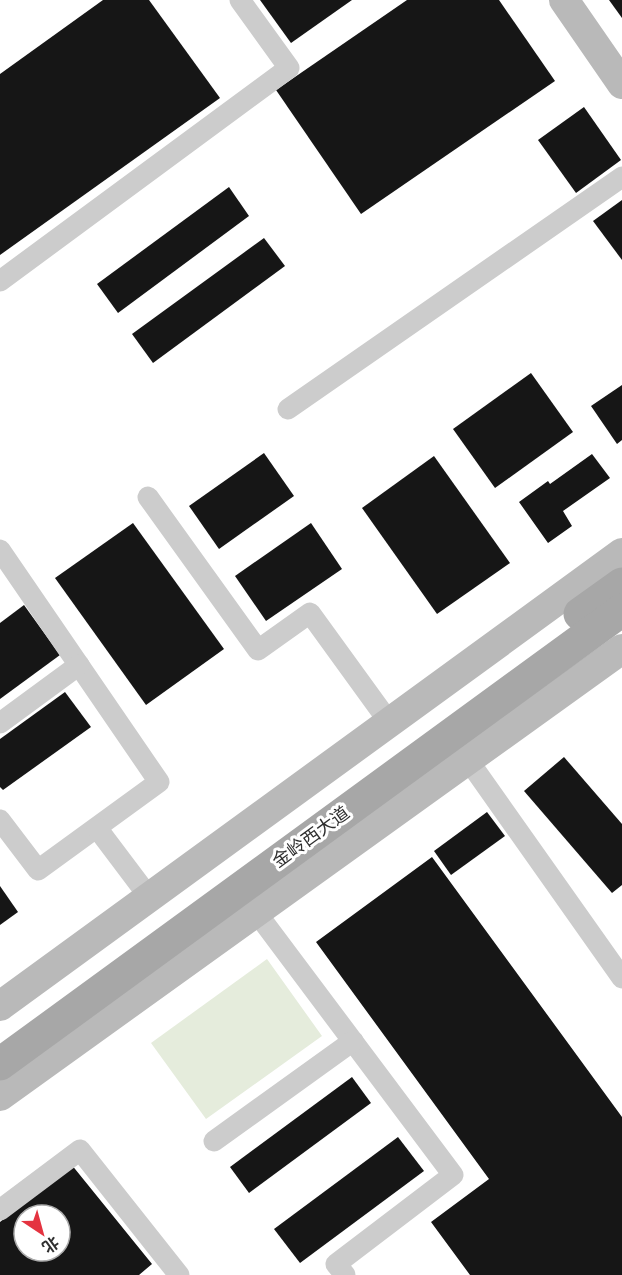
<svg xmlns="http://www.w3.org/2000/svg" width="622" height="1275" font-family="Cabin,'Noto Sans SC',sans-serif">
  <style>
    .green { fill: #e5ecdc }
    .building { fill: #161616; fill-rule: evenodd }
    .lines { fill: none; stroke-linecap: round; stroke-linejoin: round }
    .street { stroke: #ccc; stroke-width: 21 }
    .secondary { stroke: #b9b9b9; stroke-width: 30 }
    .primary { stroke: #a7a7a7; stroke-width: 33 }
    .labels { text-anchor: middle; dominant-baseline: central; stroke-width: 6; stroke-linejoin: round; paint-order: stroke }
    .street-label { font-size: 18px; fill: #2f2f2f; stroke: #fff }
  </style>
  <rect width="100%" height="100%" fill="#fff"/>
  <polygon class="green" points="267,959 322,1036 206,1119 151,1043"/>
  <g class="building">
    <polygon points="103,0 149,0 220,98 0,255 0,74"/>
    <polygon points="260,0 352,0 291,43"/>
    <polygon points="407,0 499,0 555,81 361,214 276,90"/>
    <polygon points="609,0 622,0 622,18"/>
    <polygon points="584,107 621,160 576,193 538,140"/>
    <polygon points="229,187 249,216 118,313 97,284"/>
    <polygon points="622,200 622,260 593,221"/>
    <polygon points="264,238 285,266 153,363 132,334"/>
    <polygon points="531,373 573,432 495,488 453,429"/>
    <polygon points="622,385 622,440 617,444 591,406"/>
    <polygon points="264,453 294,496 219,549 189,506"/>
    <polygon points="592,454 610,478 563,511 572,526 548,543 519,502 548,481 550,484"/>
    <polygon points="434,456 510,563 437,614 362,508"/>
    <polygon points="133,523 224,649 146,705 55,578"/>
    <polygon points="311,523 342,569 266,621 235,576"/>
    <polygon points="24,605 60,655 0,699 0,623"/>
    <polygon points="65,692 91,727 3,790 0,787 0,739"/>
    <polygon points="564,757 622,824 622,885 612,893 524,791"/>
    <polygon points="487,812 505,836 451,875 434,851"/>
    <polygon points="432,857 622,1117 622,1275 470,1275 431,1222 489,1179 316,942"/>
    <polygon points="0,886 18,912 0,925"/>
    <polygon points="352,1077 371,1103 249,1193 230,1167"/>
    <polygon points="398,1137 424,1171 300,1263 274,1229"/>
    <path d="M71,1164L152,1264L139,1275H0V1222ZM24,1215H60V1251H24Z"/>
  </g>
  <g class="lines">
    <g class="street">
      <polyline points="0,281 289,68 240,0"/>
      <polyline points="288,409 622,177"/>
      <polyline points="148,497 258,650 310,613 389,722"/>
      <polyline points="0,550 159,782 38,870 0,820"/>
      <polyline points="0,723 79,665"/>
      <polyline points="468,760 622,978"/>
      <polyline points="97,828 149,897"/>
      <polyline points="256,912 453,1175 336,1264 345,1275"/>
      <polyline points="214,1141 353,1041"/>
      <polyline points="0,1210 80,1150 179,1275"/>
    </g>
    <g class="secondary">
      <polyline points="564,0 622,84"/>
      <polyline points="0,1006 622,553"/>
      <polyline points="0,1096 622,649"/>
    </g>
    <g class="primary">
      <polyline points="580,614 622,584"/>
      <polyline points="0,1064 622,610"/>
    </g>
  </g>
  <g class="labels">
    <g class="street-label">
      <text transform="translate(311 837) rotate(-36)">金岭西大道</text>
    </g>
  </g>
  <g transform="translate(42 1233) rotate(144)"><circle r="28" fill="#ffffff" stroke="#acacac" stroke-width="1.5"/>
  <path d="M0-4.5L10 22L0 15L-10 22Z" fill="#e43340"/>
  <text y="-9" font-size="16" font-weight="bold" text-anchor="middle" fill="#2f2f2f">北</text>
  </g>
</svg>
